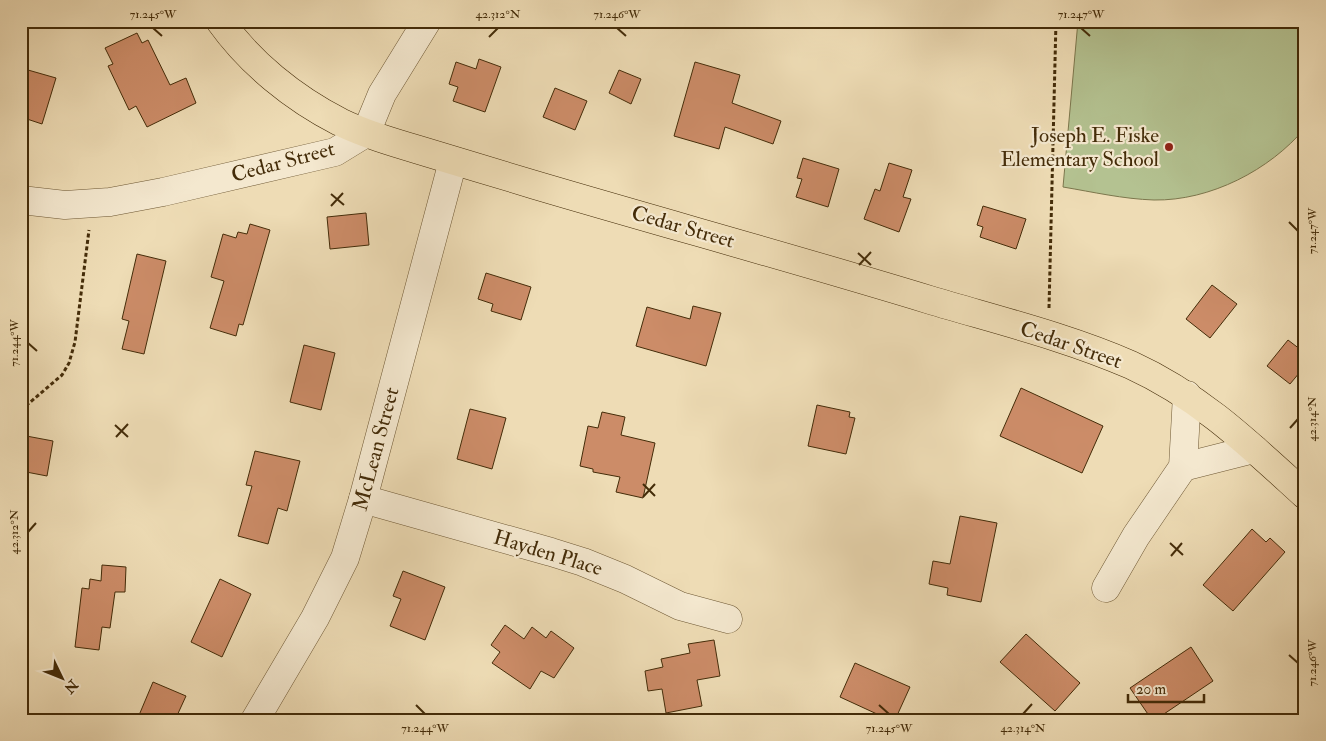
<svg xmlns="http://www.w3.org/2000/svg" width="1326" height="741" font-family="'IM FELL Double Pica',serif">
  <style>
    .green { fill: #b4c291; stroke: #7c774d }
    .building { fill: #cc8c68; stroke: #442c09 }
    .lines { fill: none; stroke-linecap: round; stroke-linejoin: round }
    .minor-casing { stroke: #6e5834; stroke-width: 29 }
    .major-casing { stroke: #442c09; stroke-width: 29 }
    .path { stroke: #442c09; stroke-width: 3; stroke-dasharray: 4 2.5; stroke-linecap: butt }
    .minor { stroke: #f4e8cf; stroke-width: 28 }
    .major { stroke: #eedcb5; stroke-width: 28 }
    .ticks { fill: none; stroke: #442c09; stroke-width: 2 }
    .poi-dot { fill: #8f2418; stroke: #f4e8cf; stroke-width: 2 }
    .labels { text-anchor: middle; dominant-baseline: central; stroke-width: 4.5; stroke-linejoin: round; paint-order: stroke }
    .poi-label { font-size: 21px; fill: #442c09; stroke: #f4e8cf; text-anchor: end }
    .street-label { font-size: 21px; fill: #442c09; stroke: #f4e8cf }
    .neatline { fill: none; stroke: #442c09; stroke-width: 2 }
    .ticks-label { font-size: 12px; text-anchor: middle; fill: #442c09 }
  </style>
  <rect width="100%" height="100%" fill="#eedcb5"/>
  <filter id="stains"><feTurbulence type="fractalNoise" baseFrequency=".004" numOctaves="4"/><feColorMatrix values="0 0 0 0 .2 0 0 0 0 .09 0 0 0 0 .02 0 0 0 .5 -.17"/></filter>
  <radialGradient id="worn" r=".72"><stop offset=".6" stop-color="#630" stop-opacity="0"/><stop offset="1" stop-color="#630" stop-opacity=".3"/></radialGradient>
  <path class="green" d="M1078,21H1305V128C1270,170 1210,201 1154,200C1123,199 1093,192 1063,187Z"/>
  <g class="building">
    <polygon points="137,33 142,43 148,40 170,85 186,78 196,103 147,127 136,106 129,110 108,66 113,64 105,48"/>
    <polygon points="479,59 501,67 485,112 453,101 458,87 449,84 456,62 476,69"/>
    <polygon points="695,62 740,75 732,103 781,121 773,144 725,127 719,149 674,136"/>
    <polygon points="21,68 56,78 42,124 21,117"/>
    <polygon points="619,70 641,79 631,104 609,93"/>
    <polygon points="555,88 587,101 575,130 543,117"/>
    <polygon points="803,158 839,169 828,207 796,197 802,179 797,178"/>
    <polygon points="889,163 912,170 903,197 911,199 899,232 864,219 875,189 880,191"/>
    <polygon points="983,206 1026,219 1016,249 980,237 983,227 977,225"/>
    <polygon points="366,213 369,245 330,249 327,217"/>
    <polygon points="250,224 270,230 243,325 239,324 236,336 210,328 224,281 211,277 223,234 236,238 238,232 247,234"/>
    <polygon points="137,254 166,261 144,354 122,349 129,321 122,319"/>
    <polygon points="486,273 531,287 521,320 491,311 493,304 478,299"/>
    <polygon points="1212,285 1237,304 1210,338 1186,319"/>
    <polygon points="693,306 721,313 706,366 636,346 647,307 690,319"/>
    <polygon points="1288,340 1305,353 1305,366 1290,384 1267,366"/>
    <polygon points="304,345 335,353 321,410 290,402"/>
    <polygon points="1021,388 1103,426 1082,473 1000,436"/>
    <polygon points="817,405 850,412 849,417 855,418 846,454 808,446"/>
    <polygon points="470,409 506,418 492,469 457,459"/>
    <polygon points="602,412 625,417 621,435 655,443 643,498 616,492 620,477 593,472 593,469 580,466 588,426 598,428"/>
    <polygon points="21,435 53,441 47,476 21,471"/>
    <polygon points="255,451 300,461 287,511 278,508 268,544 238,536 252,486 246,485"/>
    <polygon points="960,516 997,523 981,602 947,595 948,588 929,584 933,561 950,564"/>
    <polygon points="1252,529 1266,542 1270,538 1285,552 1233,611 1203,585"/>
    <polygon points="102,565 126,567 125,592 115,592 110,628 102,627 99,650 75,647 82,588 89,589 90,579 101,581"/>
    <polygon points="403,571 445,587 425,640 390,626 401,599 393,596"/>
    <polygon points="220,579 251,594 222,657 191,642"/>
    <polygon points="505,625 524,639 532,627 546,638 551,631 574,648 554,678 541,671 530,689 492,663 500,652 491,645"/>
    <polygon points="1026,634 1080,683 1055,711 1000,662"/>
    <polygon points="714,640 720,676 697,680 702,706 666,713 662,689 648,691 645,671 663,667 661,659 690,653 688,644"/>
    <polygon points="1191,647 1213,681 1155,720 1152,720 1130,688"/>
    <polygon points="855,663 910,687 895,720 890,720 840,697"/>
    <polygon points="153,682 186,696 175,720 137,720"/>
  </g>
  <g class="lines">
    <defs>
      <g id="minor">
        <polyline points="21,200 65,205 110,202 163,192 335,152 366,133 382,94 427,21"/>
        <polyline points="1183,467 1254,449"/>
        <polyline points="363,499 551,552 583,562 625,579 680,606 728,619"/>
        <polyline points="1106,588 1136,536 1183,467 1187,395"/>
        <polyline points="255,720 315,618 345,558 363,499 453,161"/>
      </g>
      <path id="major" d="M220,21C250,63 293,98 340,122C365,134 392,142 419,150C458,162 496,173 535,185C667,224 799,260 930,300C997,320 1067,337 1131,365C1201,397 1249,444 1305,495"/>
    </defs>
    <use href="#minor" class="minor-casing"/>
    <use href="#major" class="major-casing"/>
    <g class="path">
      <polyline points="1049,308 1056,21"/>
      <polyline points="21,410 62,375 69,363 75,342 89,230"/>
    </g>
    <use href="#minor" class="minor"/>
    <use href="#major" class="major"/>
  </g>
  <path class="ticks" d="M153,28L162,36M617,28L626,36M1081,28L1090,36M489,37L498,28M331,194L344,205M331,206L343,193M1289,222L1298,231M858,253L871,265M859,265L871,252M28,343L37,351M115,425L128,437M1290,428L1298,419M116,437L128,424M643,484L655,496M643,497L655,484M28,532L36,523M1170,543L1183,555M1171,556L1182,543M1289,655L1298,663M416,705L425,714M879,705L889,714M1023,714L1032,704"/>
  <circle class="poi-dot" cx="1169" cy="147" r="5"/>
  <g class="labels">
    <g class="poi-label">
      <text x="1159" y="135">Joseph E. Fiske<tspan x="1159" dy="24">Elementary School</tspan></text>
    </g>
    <g class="street-label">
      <text transform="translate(283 162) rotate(-15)">Cedar Street</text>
      <text transform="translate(683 227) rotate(16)">Cedar Street</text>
      <text transform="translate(1071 345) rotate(19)">Cedar Street</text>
      <text transform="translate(376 449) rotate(-75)">McLean Street</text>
      <text transform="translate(548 553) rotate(17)">Hayden Place</text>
    </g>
  </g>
  <rect width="1326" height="741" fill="none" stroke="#eedcb5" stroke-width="55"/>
  <g transform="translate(62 678) rotate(133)" stroke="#f4e8cf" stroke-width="4" paint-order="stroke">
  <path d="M0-4L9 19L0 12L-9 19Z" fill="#442c09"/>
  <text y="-8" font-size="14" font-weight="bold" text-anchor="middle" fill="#442c09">N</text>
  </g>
  <path d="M1128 694v8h76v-8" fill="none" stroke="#442c09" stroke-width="2.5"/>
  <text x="1136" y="694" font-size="15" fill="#442c09" stroke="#f4e8cf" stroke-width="4" paint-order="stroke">20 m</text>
  <rect x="28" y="28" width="1270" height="686" class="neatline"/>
  <g class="ticks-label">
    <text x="153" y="18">71.245°W</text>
    <text x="498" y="18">42.312°N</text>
    <text x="617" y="18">71.246°W</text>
    <text x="1081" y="18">71.247°W</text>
    <text transform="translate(1312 231) rotate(-90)" y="4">71.247°W</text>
    <text transform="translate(14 343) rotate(-90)" y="4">71.244°W</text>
    <text transform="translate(1312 419) rotate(-90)" y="4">42.314°N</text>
    <text transform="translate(14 532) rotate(-90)" y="4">42.312°N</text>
    <text transform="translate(1312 663) rotate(-90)" y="4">71.246°W</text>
    <text x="425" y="732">71.244°W</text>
    <text x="889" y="732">71.245°W</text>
    <text x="1023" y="732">42.314°N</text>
  </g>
  <rect width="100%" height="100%" filter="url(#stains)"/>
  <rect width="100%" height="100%" fill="url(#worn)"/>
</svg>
